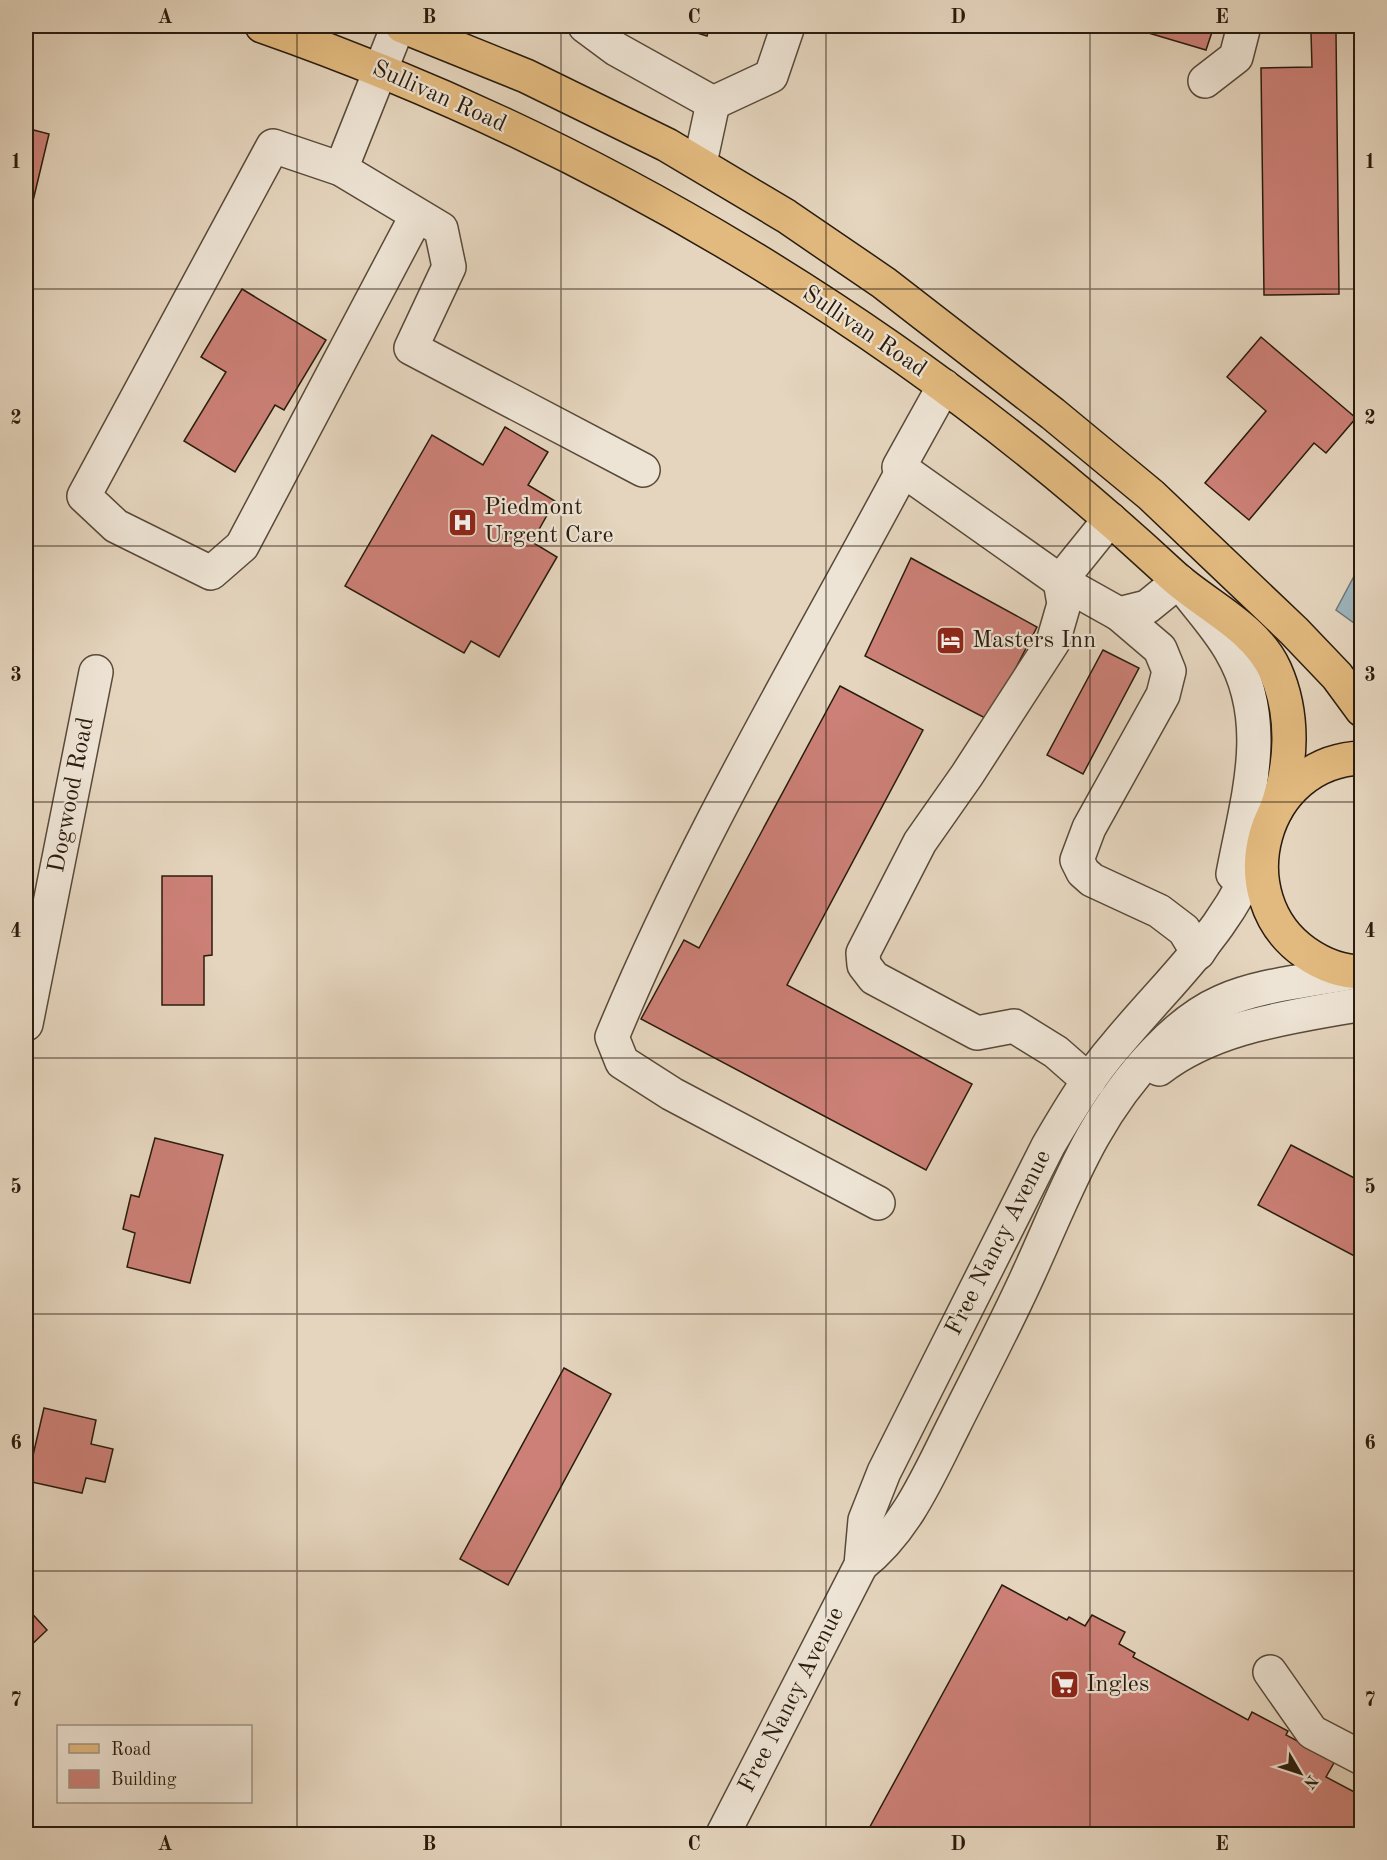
<svg xmlns="http://www.w3.org/2000/svg" width="1387" height="1860" font-family="'Old Standard TT',serif">
  <style>
    .water { fill: #9cb5bd; stroke: #6e7877; stroke-width: 1.5 }
    .building { fill: #cc8077; stroke: #291c0d; stroke-width: 1.5 }
    .lines { fill: none; stroke-linecap: round; stroke-linejoin: round }
    .minor-casing { stroke: #584a39; stroke-width: 36 }
    .major-casing { stroke: #291c0d; stroke-width: 36 }
    .minor { stroke: #eee4d5; stroke-width: 33 }
    .major { stroke: #e2ba7f; stroke-width: 33 }
    .grid { fill: none; stroke: #291c0d; stroke-width: 1.5; stroke-opacity: 0.55 }
    .labels { text-anchor: middle; dominant-baseline: central; stroke-width: 4.5; stroke-linejoin: round; paint-order: stroke }
    .street-label { font-size: 24px; fill: #291c0d; stroke: #eee4d5 }
    .poi-label { font-size: 24px; fill: #291c0d; stroke: #eee4d5; text-anchor: start }
    .neatline { fill: none; stroke: #291c0d; stroke-width: 2 }
    .grid-label { font-size: 20px; text-anchor: middle; font-weight: bold; fill: #291c0d }
  </style>
  <rect width="100%" height="100%" fill="#e5d5be"/>
  <filter id="stains"><feTurbulence type="fractalNoise" baseFrequency=".00333" numOctaves="4"/><feColorMatrix values="0 0 0 0 .2 0 0 0 0 .09 0 0 0 0 .02 0 0 0 .5 -.17"/></filter>
  <radialGradient id="worn" r=".72"><stop offset=".6" stop-color="#630" stop-opacity="0"/><stop offset="1" stop-color="#630" stop-opacity=".3"/></radialGradient>
  <polygon class="water" points="1361,563 1361,628 1336,610"/>
  <g class="building">
    <polygon points="675,26 710,26 707,36"/>
    <polygon points="1125,26 1214,26 1206,50"/>
    <polygon points="1311,33 1336,33 1339,294 1264,295 1261,68 1312,67"/>
    <polygon points="26,128 49,134 26,230"/>
    <polygon points="242,289 326,340 284,410 275,405 235,472 184,441 226,372 201,357"/>
    <polygon points="1261,337 1356,418 1326,453 1314,443 1249,520 1205,483 1266,411 1227,377"/>
    <polygon points="505,427 548,452 528,485 555,501 532,542 557,557 499,657 471,641 464,653 345,586 432,435 483,465"/>
    <polygon points="911,558 1037,627 989,720 865,656"/>
    <polygon points="1103,650 1139,668 1083,774 1047,755"/>
    <polygon points="840,686 923,730 787,985 972,1084 926,1170 641,1019 684,940 699,948"/>
    <polygon points="162,876 212,876 212,955 204,956 204,1005 162,1005"/>
    <polygon points="155,1138 223,1155 190,1283 127,1267 135,1233 123,1229 131,1195 139,1197"/>
    <polygon points="1291,1145 1362,1182 1362,1260 1258,1205"/>
    <polygon points="564,1368 611,1394 508,1585 460,1559"/>
    <polygon points="44,1408 96,1420 91,1444 113,1449 105,1482 86,1478 82,1493 27,1481"/>
    <polygon points="1002,1585 1067,1620 1069,1617 1085,1626 1092,1615 1125,1632 1119,1644 1135,1653 1133,1657 1248,1720 1252,1712 1288,1731 1286,1735 1335,1761 1326,1777 1360,1795 1362,1793 1362,1834 866,1834"/>
    <polygon points="26,1607 47,1630 26,1650"/>
  </g>
  <g class="lines">
    <defs>
      <g id="minor">
        <polyline points="585,26 616,49 713,103"/>
        <polyline points="1205,81 1236,57 1244,26"/>
        <polyline points="713,103 771,76 788,26"/>
        <polyline points="700,163 713,103"/>
        <polyline points="341,169 398,26"/>
        <polyline points="417,215 242,546 211,573 116,526 84,496 273,146 341,169 441,229 449,267 411,348 643,470"/>
        <polyline points="944,386 899,467 903,470 1060,581 1110,519"/>
        <path d="M1060,581L1119,614L1147,607L1179,581C1196,605 1217,626 1231,651C1273,722 1247,799 1233,874"/>
        <polyline points="1060,581 1064,604 1053,642 967,775 920,842 863,953 864,965 874,978 977,1033 1014,1026 1056,1052 1089,1081"/>
        <polyline points="1119,614 1160,649 1169,671 1163,695 1089,828 1077,860 1083,872 1092,880 1159,911 1184,930 1198,953 1209,936"/>
        <polyline points="26,1024 96,672"/>
        <path d="M1159,1069C1216,1025 1292,1017 1362,1004"/>
        <path d="M878,1203L672,1094L622,1062L612,1037C693,841 803,657 903,470"/>
        <path d="M861,1565C907,1529 929,1474 955,1423C980,1373 1006,1324 1029,1273C1067,1190 1091,1118 1156,1051C1175,1031 1196,1013 1221,1002C1261,984 1310,981 1353,972"/>
        <polyline points="1270,1672 1312,1732 1362,1758"/>
        <path d="M723,1834L861,1565L865,1520L884,1472L1048,1146C1069,1110 1090,1075 1117,1044C1176,973 1232,928 1264,837"/>
      </g>
      <g id="major">
        <path d="M262,26C597,143 910,332 1171,574C1204,605 1255,626 1275,670C1295,715 1292,765 1276,810"/>
        <polyline points="402,26 526,76 667,145 786,216 884,283 1053,414 1151,495 1294,631 1337,676 1362,710"/>
        <path d="M1362,758C1261,761 1225,897 1306,953C1322,964 1342,972 1362,972"/>
      </g>
    </defs>
    <use href="#minor" class="minor-casing"/>
    <use href="#major" class="major-casing"/>
    <use href="#minor" class="minor"/>
    <use href="#major" class="major"/>
  </g>
  <path class="grid" d="M297,26V1834M561,26V1834M826,26V1834M1090,26V1834M26,289H1362M26,546H1362M26,802H1362M26,1058H1362M26,1314H1362M26,1571H1362"/>
  <defs>
    <symbol id="hospital-square" viewBox="-11 -11 22 22"><rect x="-9" y="-9" width="18" height="18" rx="4" fill="#8f2418" stroke="#eee4d5"/><path d="M-5-5h3v3.5h4V-5h3V5h-3V1.5h-4V5h-3Z" fill="#fff"/></symbol>
    <symbol id="hotel-square" viewBox="-11 -11 22 22"><rect x="-9" y="-9" width="18" height="18" rx="4" fill="#8f2418" stroke="#eee4d5"/><path d="M-6-4.5h1.5V1H6V5H4.5V3h-9V5H-6ZM-4 0a1.8 1.8 0 1 1 3.6 0ZM.5 0V-2.5h3Q6-2.5 6 0Z" fill="#fff"/></symbol>
    <symbol id="supermarket-square" viewBox="-11 -11 22 22"><rect x="-9" y="-9" width="18" height="18" rx="4" fill="#8f2418" stroke="#eee4d5"/><path d="M-6-5.5h2.5l.6 2H6L4.5 2H-2.5L-4.4-4H-6ZM-1.5 3.2a1.3 1.3 0 1 0 .1 0ZM3 3.2a1.3 1.3 0 1 0 .1 0Z" fill="#fff"/></symbol>
  </defs>
  <g fill-rule="evenodd">
    <use href="#hospital-square" x="446" y="506" width="33" height="33"/>
    <use href="#hotel-square" x="934" y="624" width="33" height="33"/>
    <use href="#supermarket-square" x="1048" y="1668" width="33" height="33"/>
  </g>
  <g class="labels">
    <g class="street-label">
      <text transform="translate(439 97) rotate(24)">Sullivan Road</text>
      <text transform="translate(864 332) rotate(34)">Sullivan Road</text>
      <text transform="translate(72 795) rotate(-79)">Dogwood Road</text>
      <text transform="translate(999 1243) rotate(-63)">Free Nancy Avenue</text>
      <text transform="translate(792 1700) rotate(-63)">Free Nancy Avenue</text>
    </g>
    <g class="poi-label">
      <text x="484" y="508">Piedmont<tspan x="484" dy="28">Urgent Care</tspan></text>
      <text x="972" y="641">Masters Inn</text>
      <text x="1086" y="1685">Ingles</text>
    </g>
  </g>
  <rect width="1387" height="1860" fill="none" stroke="#e5d5be" stroke-width="66"/>
  <rect x="57" y="1725" width="195" height="78" fill="#eee4d5" stroke="#9f9485" stroke-width="1.5"/>
  <rect x="69" y="1744" width="30" height="9" fill="#e2ba7f" stroke="#9f9485" stroke-width="1.5"/>
  <text x="111" y="1755" font-size="18" fill="#291c0d">Road</text>
  <rect x="69" y="1770" width="30" height="18" fill="#cc8077" stroke="#9f9485" stroke-width="1.5"/>
  <text x="111" y="1785" font-size="18" fill="#291c0d">Building</text>
  <g transform="translate(1300 1773) rotate(129)" stroke="#eee4d5" stroke-width="4.5" paint-order="stroke">
  <path d="M0-4.5L10 22L0 15L-10 22Z" fill="#291c0d"/>
  <text y="-9" font-size="16" font-weight="bold" text-anchor="middle" fill="#291c0d">N</text>
  </g>
  <rect x="33" y="33" width="1321" height="1794" class="neatline"/>
  <g class="grid-label">
    <text x="165" y="23">A</text>
    <text x="429" y="23">B</text>
    <text x="694" y="23">C</text>
    <text x="958" y="23">D</text>
    <text x="1222" y="23">E</text>
    <text x="16" y="168">1</text>
    <text x="1370" y="168">1</text>
    <text x="16" y="424">2</text>
    <text x="1370" y="424">2</text>
    <text x="16" y="681">3</text>
    <text x="1370" y="681">3</text>
    <text x="16" y="937">4</text>
    <text x="1370" y="937">4</text>
    <text x="16" y="1193">5</text>
    <text x="1370" y="1193">5</text>
    <text x="16" y="1449">6</text>
    <text x="1370" y="1449">6</text>
    <text x="16" y="1706">7</text>
    <text x="1370" y="1706">7</text>
    <text x="165" y="1850">A</text>
    <text x="429" y="1850">B</text>
    <text x="694" y="1850">C</text>
    <text x="958" y="1850">D</text>
    <text x="1222" y="1850">E</text>
  </g>
  <rect width="100%" height="100%" filter="url(#stains)"/>
  <rect width="100%" height="100%" fill="url(#worn)"/>
</svg>
